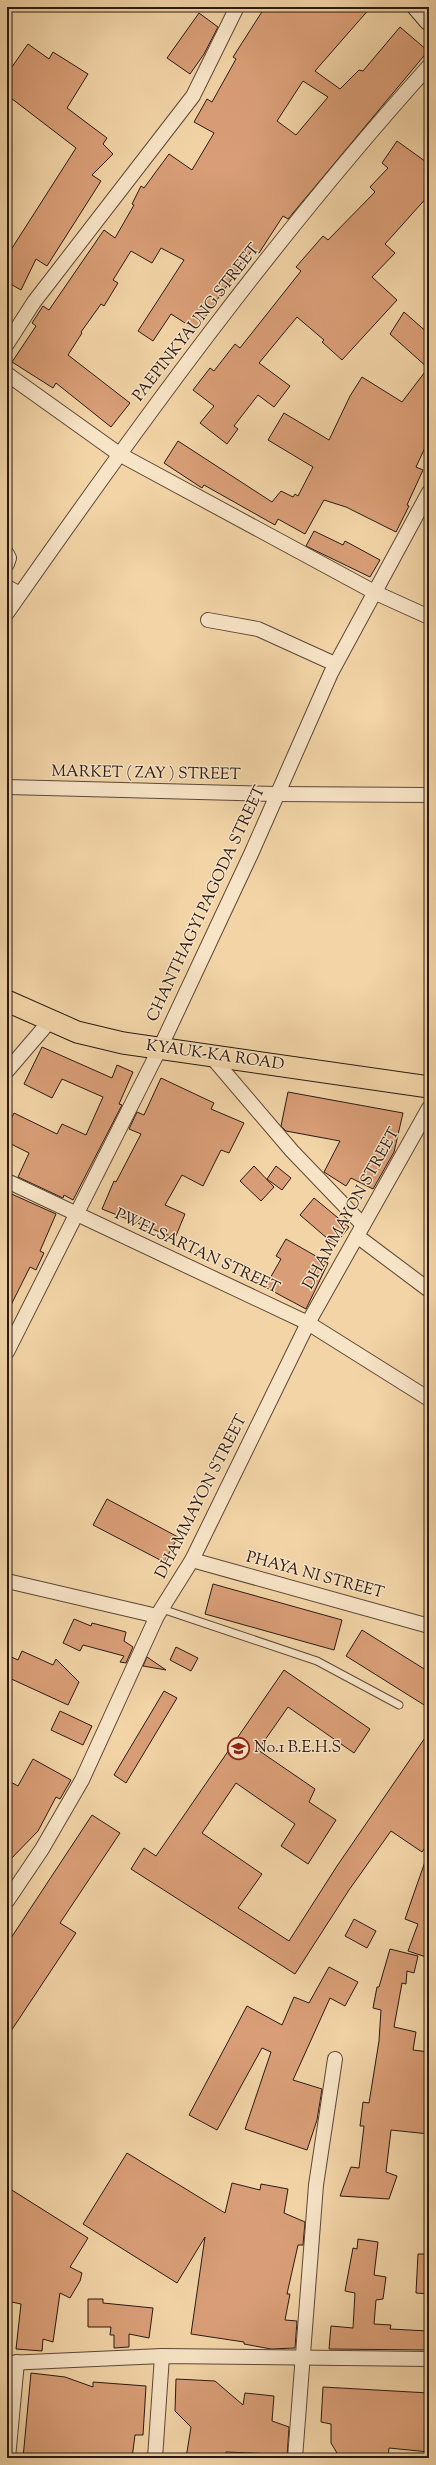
<svg xmlns="http://www.w3.org/2000/svg" width="436" height="2465" font-family="'Sorts Mill Goudy',serif">
  <style>
    .building { fill: #d99e77; stroke: #2a1a13; fill-rule: evenodd }
    .lines { fill: none; stroke-linecap: round; stroke-linejoin: round }
    .lane-casing { stroke: #5c4838; stroke-width: 9 }
    .street-casing { stroke: #5c4838; stroke-width: 16 }
    .secondary-casing { stroke: #2a1a13; stroke-width: 21 }
    .primary-casing { stroke: #2a1a13; stroke-width: 23 }
    .lane { stroke: #f7e3c6; stroke-width: 7 }
    .street { stroke: #f7e3c6; stroke-width: 14 }
    .secondary { stroke: #f7e3c6; stroke-width: 19 }
    .primary { stroke: #f2d4a7; stroke-width: 21 }
    .labels { text-anchor: middle; dominant-baseline: central; stroke-width: 3; stroke-linejoin: round; paint-order: stroke }
    .street-label { font-size: 16px; fill: #2a1a13; stroke: #f7e3c6 }
    .poi-label { font-size: 16px; fill: #2a1a13; stroke: #f7e3c6; text-anchor: start }
  </style>
  <rect width="100%" height="100%" fill="#f2d4a7"/>
  <filter id="stains"><feTurbulence type="fractalNoise" baseFrequency=".005" numOctaves="4"/><feColorMatrix values="0 0 0 0 .2 0 0 0 0 .09 0 0 0 0 .02 0 0 0 .5 -.17"/></filter>
  <radialGradient id="worn" r=".72"><stop offset=".6" stop-color="#630" stop-opacity="0"/><stop offset="1" stop-color="#630" stop-opacity=".3"/></radialGradient>
  <g class="building">
    <path d="M265,7H371L315,71L340,89L359,70L363,71L400,27L428,51L288,219L283,216L259,253L252,250L196,330L171,314L153,341L138,331L184,260L161,248L152,263L131,251L113,280L118,283L104,306L101,304L81,332L82,333L68,355L130,403L111,427L56,383L53,388L12,362L36,326L32,323L43,306L49,310L104,230L115,238L134,205L132,204L141,186L144,188L169,154L192,170L214,133L194,122L207,99L212,102L236,59L233,57ZM303,81L328,97L296,135L277,121Z"/>
    <polygon points="199,13 218,27 204,54 190,74 167,58"/>
    <polygon points="28,44 49,59 53,52 88,74 67,108 107,138 103,144 113,154 92,175 101,181 47,266 36,259 21,290 7,282 7,256 76,148 7,95 7,74"/>
    <polygon points="397,141 429,164 429,195 385,244 395,253 372,277 397,300 342,360 322,342 324,340 297,317 259,363 290,386 274,407 258,395 234,426 238,429 227,444 200,423 214,406 193,390 210,368 214,371 235,344 240,348 301,271 296,267 323,236 328,240 375,192 370,187 388,168 382,163"/>
    <polygon points="404,312 429,334 429,439 416,467 423,470 407,505 409,506 396,532 346,507 324,500 305,534 278,519 275,525 204,485 202,488 164,463 178,441 272,502 281,491 293,497 295,494 298,496 313,467 268,440 284,413 329,440 350,396 362,377 402,402 428,368 390,334"/>
    <polygon points="314,531 343,545 345,541 380,560 370,577 306,546"/>
    <polygon points="42,1047 112,1078 117,1065 133,1072 119,1104 122,1105 73,1200 64,1195 63,1198 18,1177 29,1153 7,1142 7,1127 14,1113 57,1134 62,1124 86,1135 103,1097 62,1079 52,1098 24,1084"/>
    <polygon points="161,1078 214,1103 211,1109 244,1123 229,1153 221,1150 203,1186 182,1175 165,1205 185,1214 175,1238 102,1209 114,1181 116,1182 141,1134 129,1129 137,1112 144,1115"/>
    <polygon points="288,1092 403,1113 394,1152 373,1189 351,1178 346,1186 324,1172 340,1141 286,1131 281,1126"/>
    <polygon points="254,1166 274,1187 261,1201 240,1181"/>
    <polygon points="276,1166 291,1178 282,1190 267,1179"/>
    <polygon points="7,1192 56,1214 40,1251 44,1253 36,1270 30,1267 7,1313"/>
    <polygon points="314,1198 349,1227 335,1245 300,1215"/>
    <polygon points="286,1239 328,1263 306,1309 265,1287 281,1259 276,1256"/>
    <polygon points="107,1499 178,1537 164,1562 93,1525"/>
    <polygon points="213,1584 342,1620 334,1650 205,1614"/>
    <polygon points="74,1619 91,1626 92,1623 126,1632 124,1641 133,1647 126,1663 120,1662 124,1656 83,1645 80,1651 63,1643"/>
    <polygon points="362,1630 429,1672 429,1708 346,1656"/>
    <polygon points="176,1647 198,1658 191,1671 170,1660"/>
    <polygon points="22,1651 53,1665 56,1659 79,1682 68,1705 7,1677 7,1655 18,1660"/>
    <polygon points="147,1657 166,1670 143,1666"/>
    <polygon points="284,1670 370,1729 354,1753 288,1707 258,1750 315,1789 309,1802 336,1820 308,1864 281,1846 295,1824 236,1783 202,1833 262,1874 238,1908 289,1941 337,1866 429,1732 429,1842 422,1852 391,1831 349,1890 295,1974 131,1869 144,1848 156,1856"/>
    <polygon points="164,1691 177,1698 126,1783 114,1775"/>
    <polygon points="60,1711 92,1726 83,1745 51,1730"/>
    <polygon points="33,1759 71,1780 60,1799 56,1797 38,1831 7,1863 7,1780 18,1786"/>
    <polygon points="92,1815 120,1833 60,1923 76,1933 7,2037 7,1944"/>
    <polygon points="427,1856 429,1856 429,1949 426,1957 408,1951 418,1924 405,1919"/>
    <polygon points="354,1919 376,1931 367,1948 345,1936"/>
    <polygon points="390,1949 418,1956 414,1973 407,1971 406,1984 402,1983 394,2027 416,2032 413,2050 429,2052 429,2134 391,2130 386,2172 397,2176 389,2199 340,2196 351,2167 359,2168 364,2126 360,2126 363,2102 369,2103 379,2041 381,2010 373,2008 377,1987 379,1987"/>
    <polygon points="329,1967 358,1982 345,2006 330,1998 293,2080 322,2089 317,2120 307,2150 245,2129 271,2052 262,2048 217,2130 189,2115 247,2006 282,2025 294,1997 309,2003"/>
    <polygon points="127,2153 225,2213 232,2183 260,2190 261,2184 288,2189 284,2213 305,2222 303,2245 298,2245 287,2294 290,2294 285,2320 297,2321 295,2348 271,2349 244,2344 244,2342 191,2334 205,2237 177,2283 83,2224"/>
    <polygon points="7,2187 88,2238 70,2267 82,2273 80,2281 70,2298 60,2293 53,2342 43,2339 42,2351 16,2349 21,2304 7,2301"/>
    <polygon points="358,2239 378,2242 374,2275 386,2277 383,2299 376,2300 374,2324 391,2325 390,2329 428,2331 427,2350 329,2349 331,2326 353,2328 355,2293 345,2291 353,2248 357,2249"/>
    <polygon points="418,2254 429,2254 429,2294 416,2293"/>
    <polygon points="88,2299 103,2299 103,2303 153,2308 149,2338 129,2334 129,2347 114,2348 114,2335 110,2335 111,2327 88,2327"/>
    <polygon points="31,2373 65,2377 93,2387 93,2382 146,2386 143,2435 135,2435 132,2458 23,2458"/>
    <polygon points="176,2379 215,2381 243,2405 245,2393 274,2396 272,2421 289,2427 287,2457 275,2454 226,2452 225,2458 186,2458 191,2427 175,2411"/>
    <polygon points="323,2387 429,2393 429,2452 389,2448 388,2458 340,2458 331,2443 331,2424 321,2422"/>
  </g>
  <g class="lines">
    <defs>
      <polyline id="lane" points="162,1609 317,1661 399,1705"/>
      <g id="street">
        <polyline points="7,344 34,302 193,96 237,7"/>
        <polyline points="7,374 119,454 376,593 429,617"/>
        <polyline points="7,554 9,558 7,564"/>
        <polyline points="7,587 20,594"/>
        <path d="M7,613C139,424 275,237 429,66"/>
        <polyline points="208,620 258,629 335,664"/>
        <polyline points="7,787 276,794 429,795"/>
        <polyline points="210,1055 292,1151 363,1225"/>
        <polyline points="7,1071 49,1022"/>
        <polyline points="7,1181 308,1323 429,1399"/>
        <polyline points="357,1236 429,1290"/>
        <polyline points="7,1352 160,1048 251,854 331,673 429,492"/>
        <polyline points="192,1560 429,1626"/>
        <polyline points="7,1581 157,1616"/>
        <polyline points="7,1901 42,1849 82,1780 157,1616 192,1560 308,1323 429,1108"/>
        <polyline points="7,2363 162,2356 429,2359"/>
        <polyline points="8,2458 17,2362"/>
        <polyline points="155,2458 162,2356"/>
        <polyline points="295,2458 316,2185 335,2059"/>
      </g>
      <polyline id="secondary" points="417,7 429,21"/>
      <polyline id="primary" points="7,1001 77,1032 123,1043 429,1087"/>
    </defs>
    <use href="#lane" class="lane-casing"/>
    <use href="#street" class="street-casing"/>
    <use href="#secondary" class="secondary-casing"/>
    <use href="#primary" class="primary-casing"/>
    <use href="#lane" class="lane"/>
    <use href="#street" class="street"/>
    <use href="#secondary" class="secondary"/>
    <use href="#primary" class="primary"/>
  </g>
  <defs>
    <symbol id="school-ring" viewBox="-11 -11 22 22"><circle r="9.5" fill="#f7e3c6" stroke="#8f2418" stroke-width="1.5"/><path d="M0-5L7-2L0 1L-7-2ZM-4 1L0 2.5L4 1V4Q0 6-4 4Z" fill="#8f2418"/></symbol>
  </defs>
  <g fill-rule="evenodd">
    <use href="#school-ring" x="226" y="1736" width="25" height="25"/>
  </g>
  <g class="labels">
    <g class="street-label">
      <text transform="translate(197 323) rotate(-52)">PAEPINKYAUNG STREET</text>
      <text transform="translate(146 774) rotate(1)">MARKET ( ZAY ) STREET</text>
      <text transform="translate(207 904) rotate(-65)">CHANTHAGYI PAGODA STREET</text>
      <text transform="translate(215 1056) rotate(8)">KYAUK-KA ROAD</text>
      <text transform="translate(352 1209) rotate(-61)">DHAMMAYON STREET</text>
      <text transform="translate(197 1252) rotate(25)">PWELSARTAN STREET</text>
      <text transform="translate(202 1497) rotate(-63)">DHAMMAYON STREET</text>
      <text transform="translate(315 1576) rotate(15)">PHAYA NI STREET</text>
    </g>
    <g class="poi-label">
      <text x="254" y="1748">No.1 B.E.H.S</text>
    </g>
  </g>
  <rect width="436" height="2465" fill="none" stroke="#f2d4a7" stroke-width="24"/>
  <rect x="8" y="8" width="420" height="2449" fill="none" stroke="#2a1a13" stroke-width="2"/>
  <rect x="12" y="12" width="412" height="2441" fill="none" stroke="#2a1a13"/>
  <rect width="100%" height="100%" filter="url(#stains)"/>
  <rect width="100%" height="100%" fill="url(#worn)"/>
</svg>
